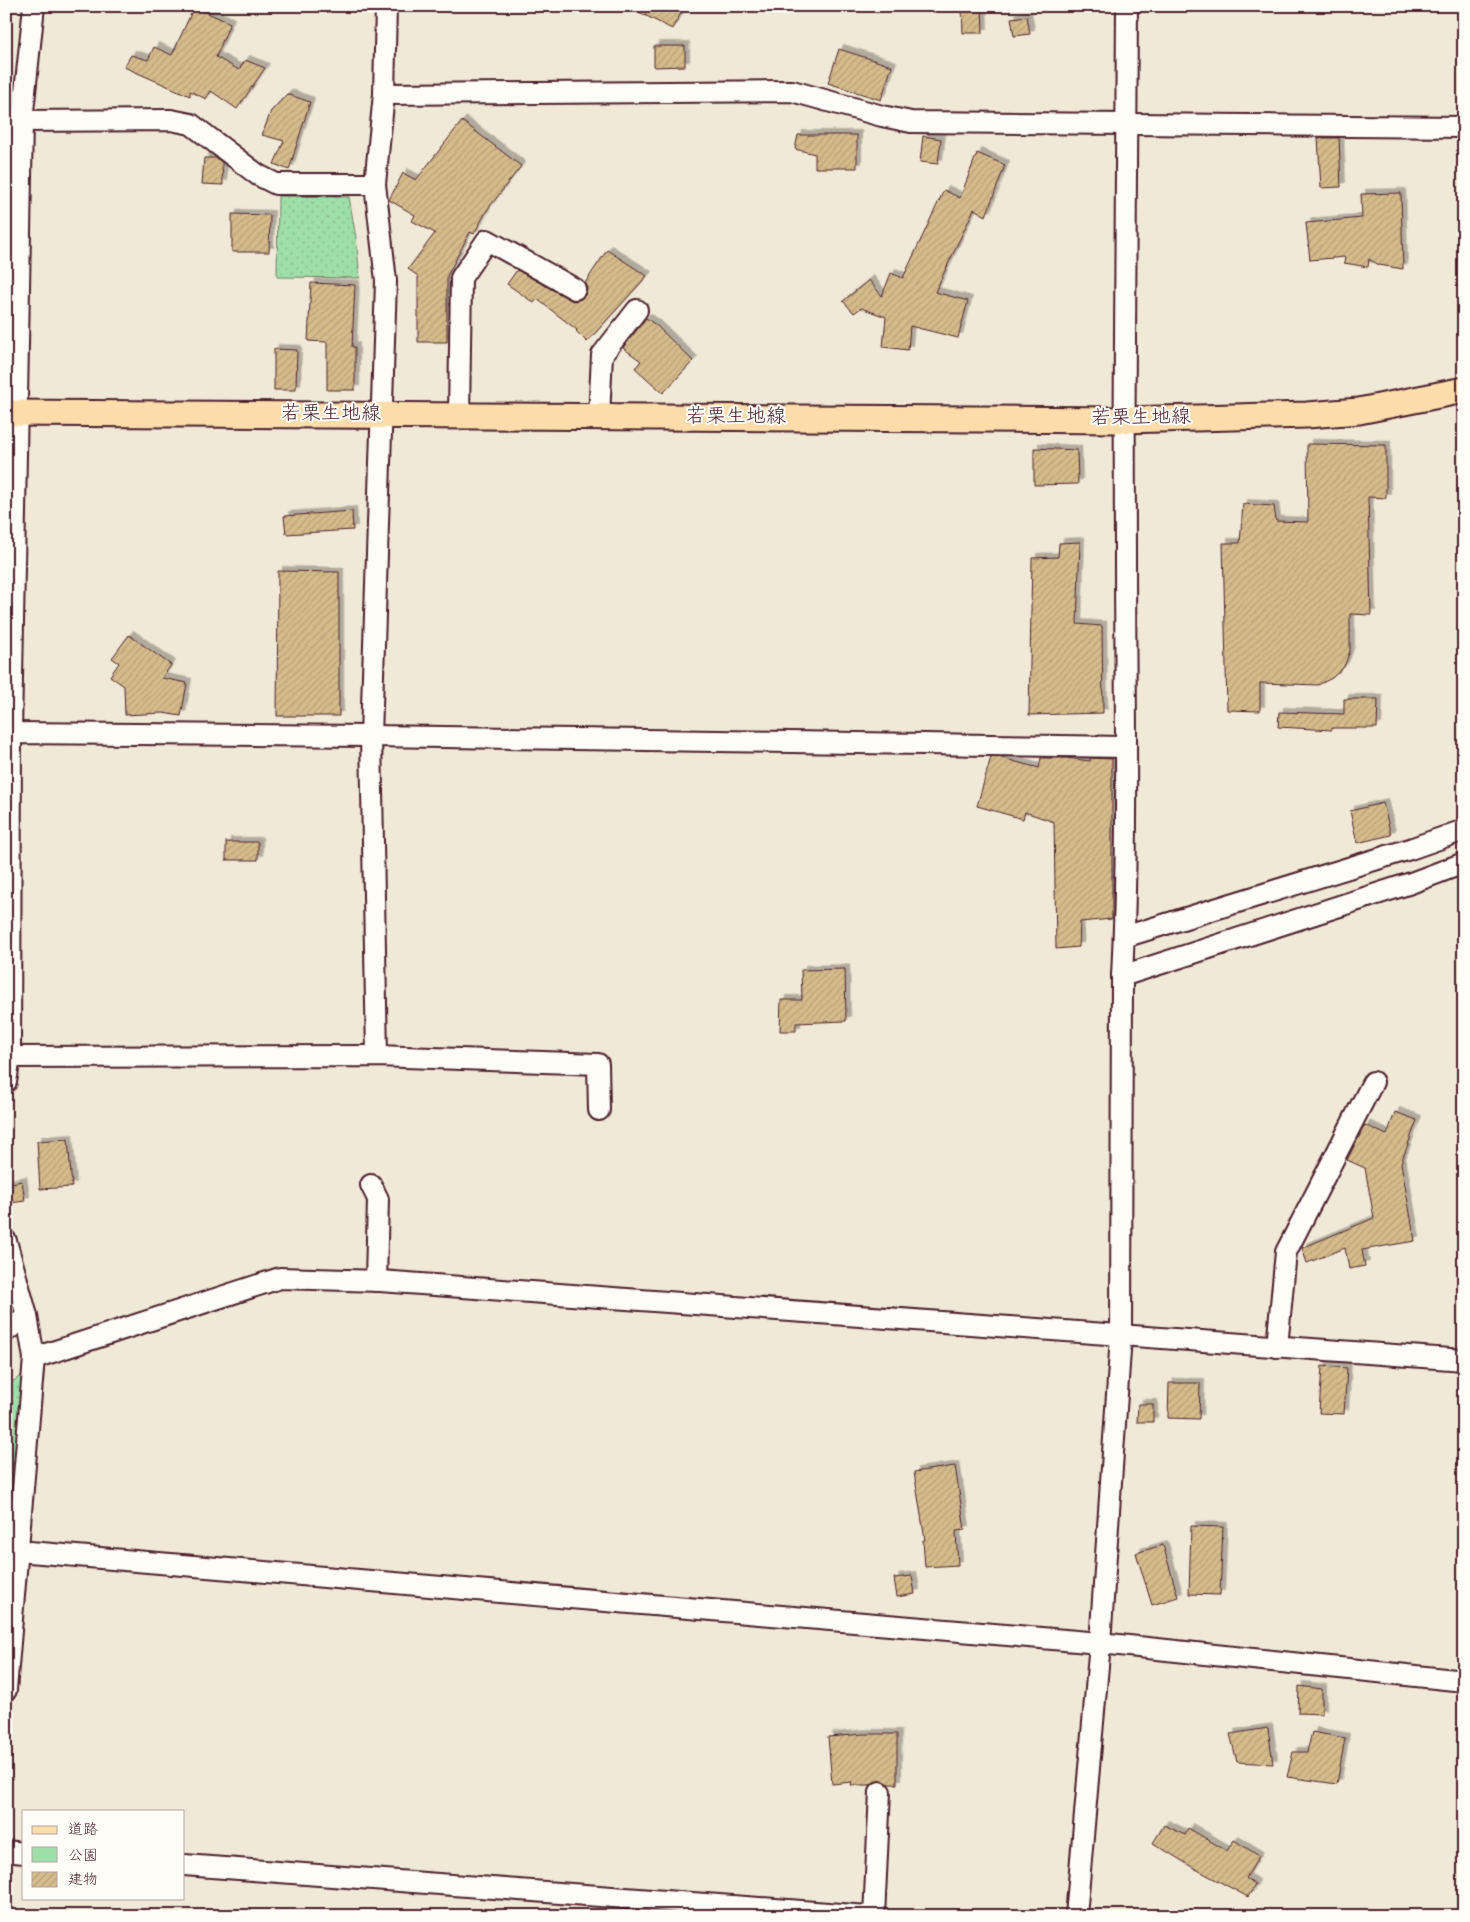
<svg xmlns="http://www.w3.org/2000/svg" width="1470" height="1922" font-family="Dekko,'Klee One',sans-serif">
  <style>
    .green { fill: url(#green-dots); stroke: #747e69 }
    .building { fill: url(#building-hatch); stroke: #4a1f2b; filter: url(#shadow) }
    .lines { fill: none; stroke-linecap: round; stroke-linejoin: round }
    .minor-casing { stroke: #4a1f2b; stroke-width: 24 }
    .major-casing { stroke: #4a1f2b; stroke-width: 29 }
    .minor { stroke: #fdfcf7; stroke-width: 20 }
    .major { stroke: #faddab; stroke-width: 25 }
    .labels { text-anchor: middle; dominant-baseline: central; stroke-width: 4; stroke-linejoin: round; paint-order: stroke }
    .street-label { font-size: 20px; fill: #4a1f2b; stroke: #fdfcf7 }
  </style>
  <defs>
    <pattern id="green-dots" width="8" height="8" patternUnits="userSpaceOnUse" patternTransform="scale(1.25)"><rect width="8" height="8" fill="#9edea7"/><path d="M2 2h.1M6 6h.1" fill="none" stroke="#8abe90" stroke-width="1.8" stroke-linecap="round"/></pattern>
    <pattern id="building-hatch" width="6" height="6" patternUnits="userSpaceOnUse" patternTransform="scale(1.25)"><rect width="6" height="6" fill="#d4bc8b"/><path d="M-1 1l2-2M0 6l6-6M5 7l2-2" fill="none" stroke="#b8a178"/></pattern>
    <filter id="shadow"><feDropShadow dx="4.5" dy="-4.5" stdDeviation="0" flood-color="#0004"/></filter>
  </defs>
  <rect width="100%" height="100%" fill="#f1e9d7"/>
  <filter id="ink" filterUnits="userSpaceOnUse"><feTurbulence type="fractalNoise" baseFrequency=".02" numOctaves="2"/><feDisplacementMap in="SourceGraphic" scale="10" xChannelSelector="R" yChannelSelector="G"/><feConvolveMatrix kernelMatrix="1 2 1 2 8 2 1 2 1" color-interpolation-filters="sRGB"/></filter>
  <g filter="url(#ink)">
    <g class="green">
      <polygon points="278,196 349,197 356,238 360,278 277,277"/>
      <polygon points="24,1374 10,1516 6,1519 6,1386"/>
    </g>
    <g class="building">
      <polygon points="627,6 685,6 672,29"/>
      <polygon points="962,6 982,6 983,33 963,33"/>
      <polygon points="194,7 230,23 216,57 239,70 245,60 265,68 237,109 211,91 206,99 190,91 190,96 124,67 131,55 148,60 154,47 172,55"/>
      <polygon points="1027,16 1030,34 1014,36 1011,18"/>
      <polygon points="654,46 685,46 685,66 654,67"/>
      <polygon points="839,49 892,66 881,100 828,83"/>
      <polygon points="287,94 310,102 289,170 274,164 284,141 262,135 271,111"/>
      <polygon points="462,121 521,166 487,210 474,234 470,232 447,276 447,342 418,342 418,276 408,269 435,233 412,221 415,215 389,200 403,173 416,180"/>
      <polygon points="798,135 857,135 857,168 815,168 815,154 795,149"/>
      <polygon points="923,136 941,139 938,164 920,162"/>
      <polygon points="1318,138 1339,138 1341,187 1321,188"/>
      <polygon points="977,153 1005,165 986,216 974,209 935,292 968,301 958,338 910,326 908,350 883,347 886,317 861,308 854,313 843,301 869,280 882,296 891,273 903,278 944,190 960,198"/>
      <polygon points="204,158 216,158 222,162 223,185 202,184"/>
      <polygon points="1401,193 1403,269 1379,265 1369,259 1368,267 1344,263 1345,257 1310,260 1306,223 1362,218 1361,194"/>
      <polygon points="232,214 270,215 269,252 232,252"/>
      <polygon points="607,250 647,276 587,342 576,331 577,330 537,299 534,303 507,284 517,270 569,299 573,301 581,299 586,294 587,288 585,283"/>
      <polygon points="311,283 355,285 352,347 355,347 355,390 327,390 327,342 308,341"/>
      <polygon points="646,318 656,325 693,361 663,393 635,368 641,361 623,348"/>
      <polygon points="274,349 297,350 296,390 274,390"/>
      <polygon points="1307,444 1386,445 1386,498 1368,497 1371,615 1350,614 1350,651 1344,667 1332,678 1318,685 1260,683 1260,711 1227,710 1223,543 1240,543 1243,504 1274,506 1276,521 1308,522"/>
      <polygon points="1034,448 1077,450 1078,484 1034,485"/>
      <polygon points="352,511 353,530 286,534 284,516"/>
      <polygon points="1080,542 1077,624 1102,626 1103,713 1029,715 1032,558 1058,557 1059,543"/>
      <polygon points="278,571 339,572 339,716 277,716"/>
      <polygon points="129,635 171,665 162,678 187,683 181,716 163,713 125,715 124,686 110,676 119,663 112,658"/>
      <polygon points="1344,699 1378,699 1377,728 1332,728 1332,730 1278,727 1279,712 1344,714"/>
      <polygon points="991,757 998,757 1039,768 1041,758 1066,758 1090,761 1090,758 1112,759 1112,919 1080,922 1079,947 1056,949 1054,822 1025,812 1023,819 977,806"/>
      <polygon points="1383,803 1391,835 1357,843 1350,811"/>
      <rect x="226" y="842" width="32" height="18"/>
      <polygon points="845,969 846,1021 796,1023 796,1031 780,1031 781,1000 802,1000 801,970"/>
      <polygon points="1395,1112 1417,1120 1401,1163 1415,1241 1362,1250 1365,1266 1349,1269 1345,1248 1307,1263 1302,1248 1374,1218 1365,1168 1347,1160 1365,1125 1387,1135"/>
      <polygon points="68,1139 72,1187 40,1189 37,1141"/>
      <polygon points="22,1181 25,1201 10,1203 7,1184"/>
      <polygon points="1322,1366 1347,1368 1344,1414 1319,1413"/>
      <polygon points="1169,1383 1200,1383 1199,1419 1168,1418"/>
      <polygon points="1138,1404 1153,1404 1153,1422 1137,1422"/>
      <polygon points="955,1466 965,1530 956,1531 958,1565 925,1567 923,1540 925,1540 914,1472"/>
      <polygon points="1191,1526 1223,1527 1220,1595 1189,1594"/>
      <polygon points="1163,1545 1178,1597 1152,1605 1136,1553"/>
      <polygon points="912,1576 915,1594 897,1597 894,1578"/>
      <polygon points="1299,1686 1322,1689 1322,1714 1298,1713"/>
      <polygon points="1268,1728 1273,1764 1237,1762 1230,1734"/>
      <polygon points="1312,1732 1345,1738 1337,1784 1287,1777 1293,1752 1307,1752"/>
      <polygon points="864,1734 897,1734 897,1784 889,1784 880,1780 871,1785 851,1785 852,1782 832,1784 828,1737"/>
      <polygon points="1164,1825 1185,1835 1188,1828 1227,1851 1234,1840 1259,1856 1246,1878 1255,1885 1248,1897 1192,1867 1153,1843"/>
    </g>
    <g class="lines">
      <defs>
        <g id="minor">
          <polyline points="384,94 792,91 882,116 911,122 1464,127"/>
          <polyline points="22,121 171,120 191,124 258,175 276,184 375,184"/>
          <polyline points="459,416 461,278 487,240 575,289"/>
          <polyline points="599,417 602,355 637,310"/>
          <polyline points="6,733 11,733 22,121 34,6"/>
          <polyline points="1124,937 1410,849 1464,830"/>
          <polyline points="1122,976 1411,883 1464,863"/>
          <polyline points="377,1056 371,736 386,281 375,184 384,94 386,6"/>
          <polyline points="6,1057 377,1056 598,1064 599,1110"/>
          <polyline points="6,1082 10,1057 11,733 371,736 1126,747"/>
          <polyline points="371,1185 378,1199 376,1281"/>
          <polyline points="6,1241 27,1316 34,1358 6,1690"/>
          <polyline points="6,1331 27,1316"/>
          <polyline points="1277,1347 1286,1252 1373,1082"/>
          <polyline points="34,1358 280,1278 380,1281 1464,1360"/>
          <polyline points="6,1550 1100,1643 1464,1681"/>
          <polyline points="6,1851 24,1853"/>
          <polyline points="184,1865 868,1916"/>
          <polyline points="874,1916 880,1792"/>
          <path d="M1076,1916L1100,1643L1121,1336L1122,976C1129,835 1125,693 1125,552C1124,370 1125,188 1127,6"/>
        </g>
        <polyline id="major" points="6,413 1124,420 1307,415 1359,411 1464,390"/>
      </defs>
      <use href="#minor" class="minor-casing"/>
      <use href="#major" class="major-casing"/>
      <use href="#minor" class="minor"/>
      <use href="#major" class="major"/>
    </g>
  </g>
  <g class="labels">
    <g class="street-label">
      <text x="331" y="415">若栗生地線</text>
      <text x="736" y="418">若栗生地線</text>
      <text transform="translate(1141 419) rotate(-1)">若栗生地線</text>
    </g>
  </g>
  <rect width="1470" height="1922" fill="none" stroke="#fdfcf7" stroke-width="25"/>
  <rect x="12" y="12" width="1445" height="1897" fill="none" stroke="#4a1f2b" stroke-width="2" filter="url(#ink)"/>
  <rect x="22" y="1810" width="162" height="90" fill="#fdfcf7" stroke="#b5a4a5"/>
  <rect x="32" y="1826" width="25" height="8" fill="#faddab" stroke="#b5a4a5"/>
  <text x="68" y="1834" font-size="15" fill="#4a1f2b">道路</text>
  <rect x="32" y="1847" width="25" height="15" fill="#9edea7" stroke="#b5a4a5"/>
  <text x="68" y="1860" font-size="15" fill="#4a1f2b">公園</text>
  <rect x="32" y="1872" width="25" height="15" fill="url(#building-hatch)" stroke="#b5a4a5"/>
  <text x="68" y="1884" font-size="15" fill="#4a1f2b">建物</text>
</svg>
